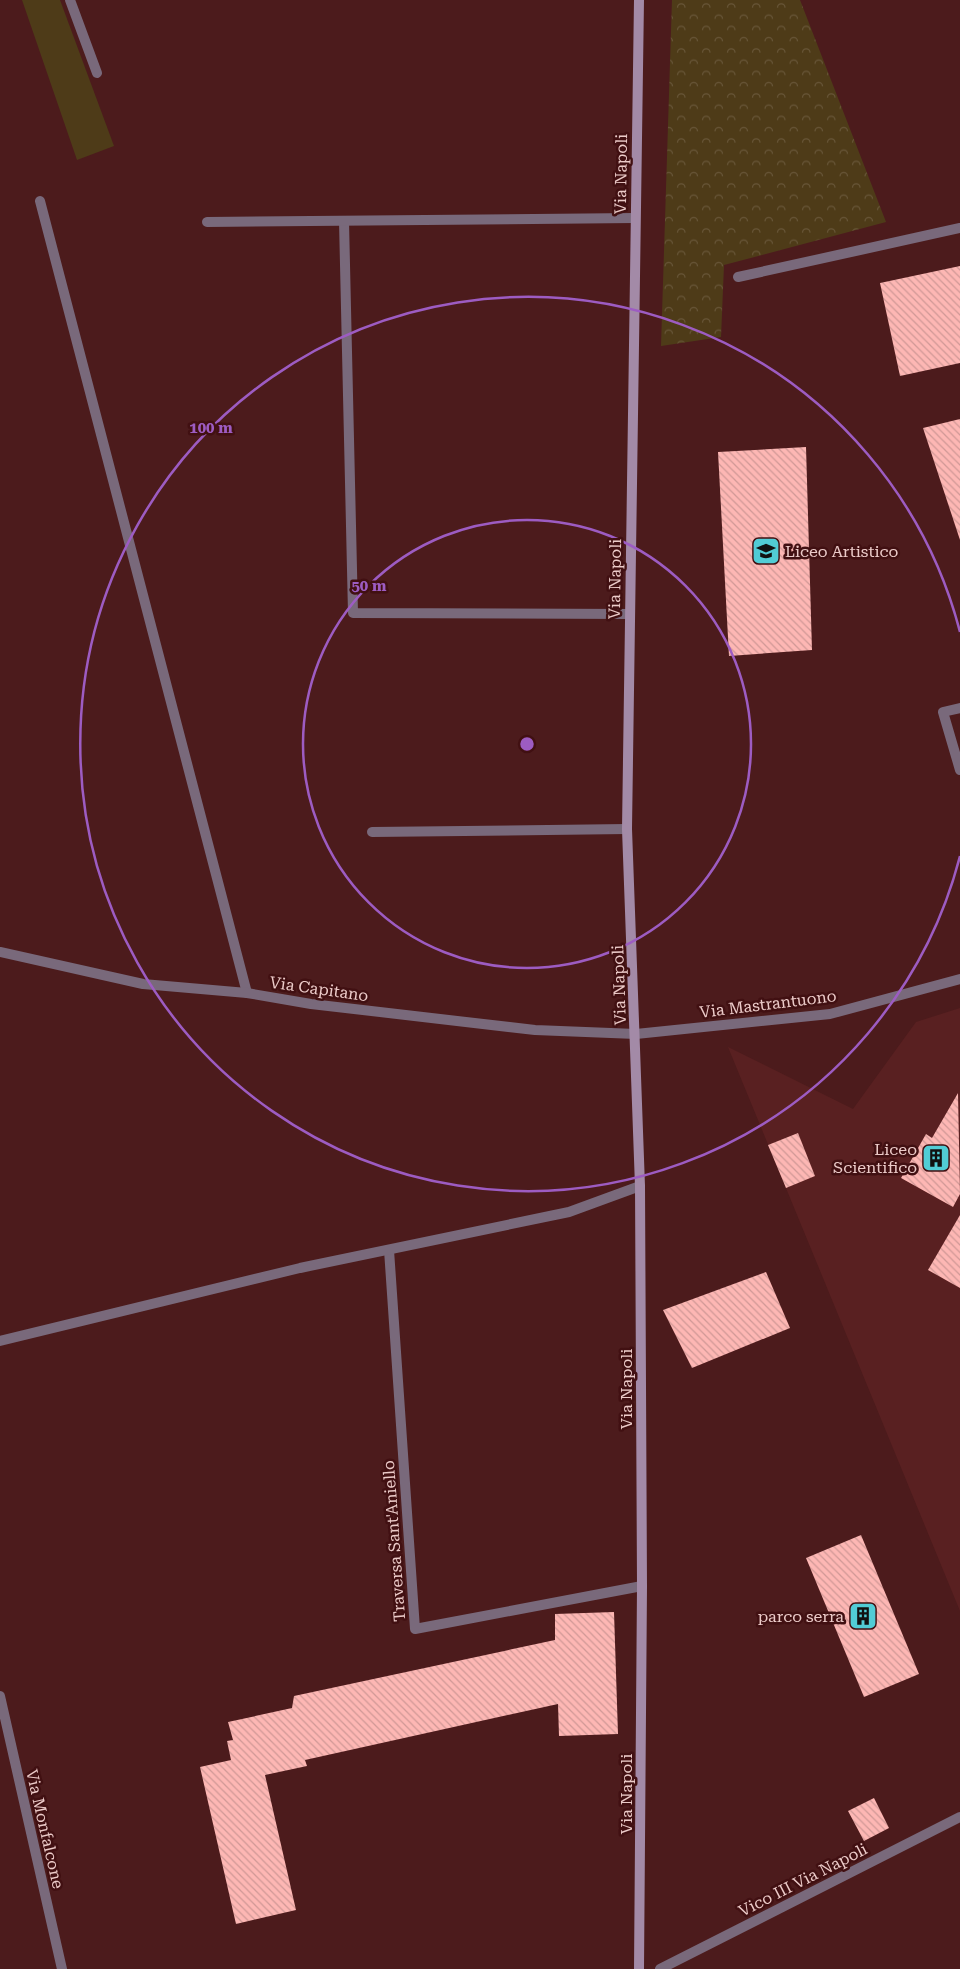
<svg xmlns="http://www.w3.org/2000/svg" width="960" height="1969" font-family="'Roboto Serif',serif">
  <style>
    .built { fill: #592021 }
    .green { fill: #4e3b18 }
    .forest { fill: url(#forest-crowns) }
    .building { fill: url(#building-back-hatch) }
    .lines { fill: none; stroke-linecap: round; stroke-linejoin: round }
    .street { stroke: #79697b; stroke-width: 10 }
    .secondary { stroke: #a38aa7; stroke-width: 10 }
    .ring { fill: none; stroke: #9d5cc2; stroke-width: 2.5 }
    .labels { text-anchor: middle; dominant-baseline: central; stroke-width: 5; stroke-linejoin: round; paint-order: stroke }
    .street-label { font-size: 16px; fill: #eccbc9; stroke: #411012 }
    .poi-label { font-size: 16px; fill: #eccbc9; stroke: #411012; text-anchor: end }
    .centre { fill: #9d5cc2; stroke: #411012; stroke-width: 2.5 }
    .ring-label { font-size: 15px; text-anchor: middle; font-weight: bold; fill: #9d5cc2; stroke: #411012; stroke-width: 5; stroke-linejoin: round; paint-order: stroke }
  </style>
  <defs>
    <pattern id="forest-crowns" width="20" height="18" patternUnits="userSpaceOnUse" patternTransform="scale(1.25)"><rect width="20" height="18" fill="#4e3b18"/><path d="M2 6a3 3 0 1 1 6 0M12 15a3 3 0 1 1 6 0" fill="none" stroke="#685638"/></pattern>
    <pattern id="building-back-hatch" width="6" height="6" patternUnits="userSpaceOnUse" patternTransform="scale(1.25)"><rect width="6" height="6" fill="#fdb7b4"/><path d="M-1 5l2 2M0 0l6 6M5-1l2 2" fill="none" stroke="#d09896"/></pattern>
  </defs>
  <rect width="100%" height="100%" fill="#4c1b1c"/>
  <polygon class="built" points="960,1008 960,1611 728,1047 853,1109 916,1022"/>
  <polygon class="green" points="22,0 60,0 114,146 77,160"/>
  <polygon class="forest" points="672,0 800,0 886,222 724,265 721,337 661,346"/>
  <g class="building">
    <polygon points="960,266 960,363 900,376 880,283"/>
    <polygon points="960,419 960,540 923,428"/>
    <polygon points="806,447 812,650 729,656 718,452"/>
    <polygon points="958,1093 960,1194 953,1207 901,1178 926,1134 932,1138"/>
    <polygon points="798,1133 815,1176 786,1188 768,1145"/>
    <polygon points="960,1215 960,1288 928,1270"/>
    <polygon points="766,1272 790,1328 692,1368 663,1310"/>
    <polygon points="861,1535 919,1674 864,1697 806,1558"/>
    <polygon points="614,1612 618,1734 559,1736 558,1704 305,1760 307,1766 265,1775 296,1910 236,1924 200,1767 231,1760 227,1741 233,1740 228,1722 292,1708 294,1696 555,1640 555,1614"/>
    <polygon points="874,1798 889,1828 864,1841 848,1811"/>
  </g>
  <g class="lines">
    <g class="street">
      <polyline points="70,0 97,73"/>
      <polyline points="40,201 247,993"/>
      <polyline points="344,221 353,613 630,614"/>
      <polyline points="207,222 635,218"/>
      <polyline points="738,277 960,228"/>
      <polyline points="960,708 943,712 960,770"/>
      <polyline points="372,832 627,829"/>
      <polyline points="0,952 143,984 247,993 311,1004 535,1030 636,1034 830,1014 960,979"/>
      <polyline points="389,1250 415,1629 642,1586"/>
      <polyline points="0,1341 300,1268 569,1212 640,1186"/>
      <polyline points="0,1696 62,1969"/>
      <polyline points="660,1969 960,1817"/>
    </g>
    <polyline class="secondary" points="639,0 627,829 640,1186 642,1586 639,1969"/>
  </g>
  <g class="ring">
    <circle cx="527" cy="744" r="224"/>
    <path d="M960 856A447 447 0 1 1 960 632"/>
  </g>
  <defs>
    <symbol id="school-square" viewBox="-11 -11 22 22"><rect x="-9" y="-9" width="18" height="18" rx="4" fill="#51ccd5" stroke="#411012"/><path d="M0-5L7-2L0 1L-7-2ZM-4 1L0 2.5L4 1V4Q0 6-4 4Z" fill="#111"/></symbol>
    <symbol id="building-square" viewBox="-11 -11 22 22"><rect x="-9" y="-9" width="18" height="18" rx="4" fill="#51ccd5" stroke="#411012"/><path d="M-4-6H4V6H1V3H-1V6H-4ZM-2.5-4.3h1.7v1.8h-1.7ZM.8-4.3h1.7v1.8H.8ZM-2.5-1h1.7V.8h-1.7ZM.8-1h1.7V.8H.8Z" fill="#111"/></symbol>
  </defs>
  <g fill-rule="evenodd">
    <use href="#school-square" x="750" y="535" width="32" height="32"/>
    <use href="#building-square" x="920" y="1142" width="32" height="32"/>
    <use href="#building-square" x="847" y="1600" width="32" height="32"/>
  </g>
  <g class="labels">
    <g class="street-label">
      <text transform="translate(621 174) rotate(-89)">Via Napoli</text>
      <text transform="translate(615 579) rotate(-89)">Via Napoli</text>
      <text transform="translate(619 985) rotate(-92)">Via Napoli</text>
      <text transform="translate(319 989) rotate(8)">Via Capitano</text>
      <text transform="translate(768 1004) rotate(-7)">Via Mastrantuono</text>
      <text transform="translate(626 1389) rotate(-90)">Via Napoli</text>
      <text transform="translate(394 1541) rotate(-94)">Traversa Sant'Aniello</text>
      <text transform="translate(626 1794) rotate(-90)">Via Napoli</text>
      <text transform="translate(45 1829) rotate(77)">Via Monfalcone</text>
      <text transform="translate(803 1880) rotate(-27)">Vico III Via Napoli</text>
    </g>
    <g class="poi-label">
      <text x="785" y="551" text-anchor="start">Liceo Artistico</text>
      <text x="917" y="1149">Liceo<tspan x="917" dy="18">Scientifico</tspan></text>
      <text x="844" y="1616">parco serra</text>
    </g>
  </g>
  <circle cx="527" cy="744" r="8" class="centre"/>
  <g class="ring-label">
    <text x="211" y="433">100 m</text>
    <text x="369" y="591">50 m</text>
  </g>
</svg>
